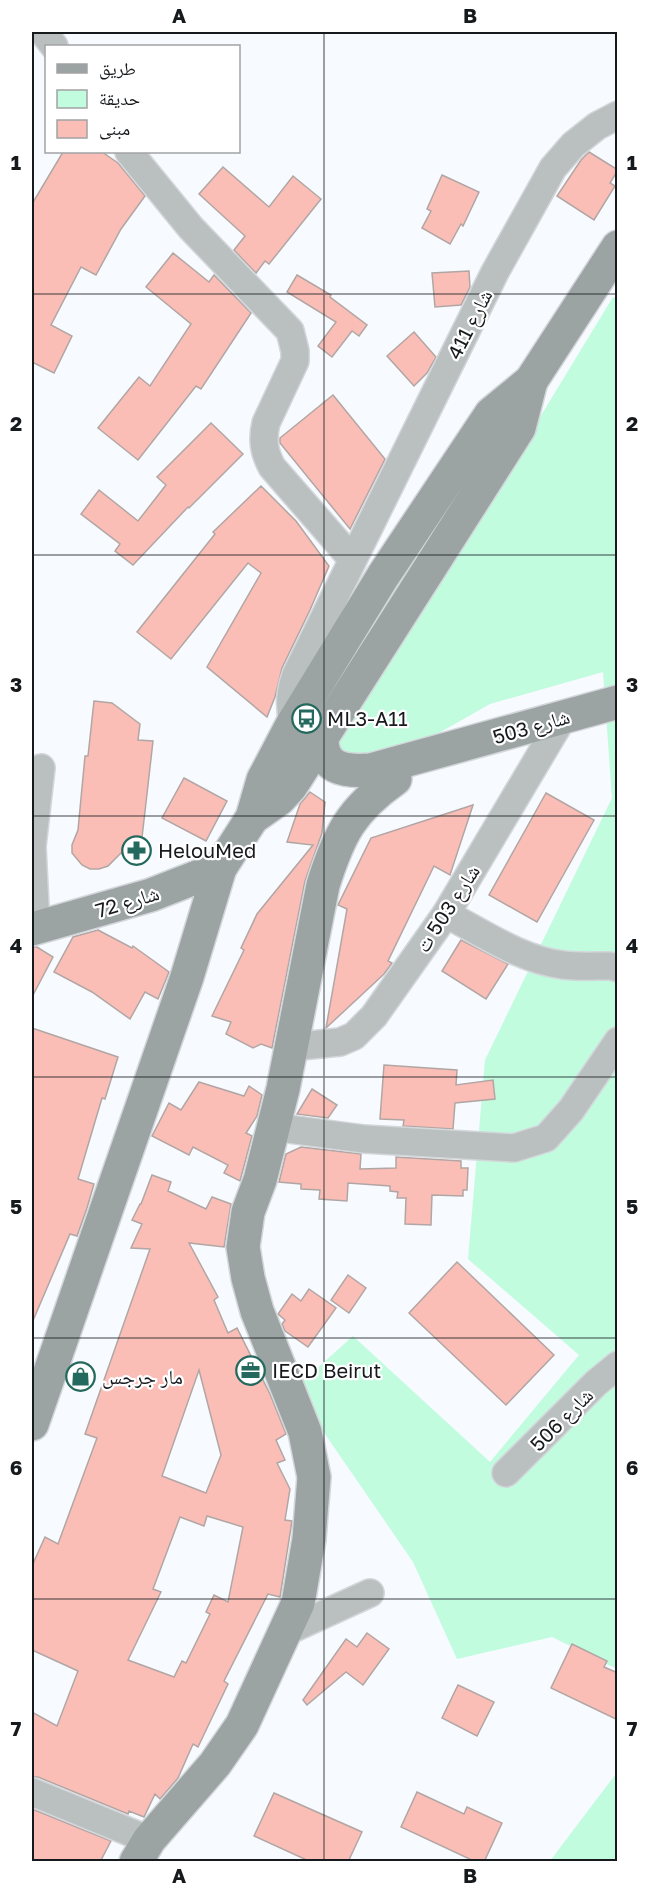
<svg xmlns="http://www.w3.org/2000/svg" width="649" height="1893" font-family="'Golos Text','Noto Naskh Arabic',sans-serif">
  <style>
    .green { fill: #c1fcdf }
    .building { fill: #fabeb7; stroke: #b2a6a4; stroke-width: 1.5; fill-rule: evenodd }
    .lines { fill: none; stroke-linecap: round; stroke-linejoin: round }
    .street-casing { stroke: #d3d6da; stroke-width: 30 }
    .secondary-casing { stroke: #d3d6da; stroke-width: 36 }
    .street { stroke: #bac0bf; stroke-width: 27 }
    .secondary { stroke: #9ba3a3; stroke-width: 33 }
    .grid { fill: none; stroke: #171a1d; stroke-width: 1.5; stroke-opacity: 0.55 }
    .labels { text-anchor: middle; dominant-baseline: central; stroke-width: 4.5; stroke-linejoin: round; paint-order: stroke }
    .street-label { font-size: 20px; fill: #171a1d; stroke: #fff }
    .poi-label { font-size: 20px; fill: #171a1d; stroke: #fff; text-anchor: start }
    .neatline { fill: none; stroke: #171a1d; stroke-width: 2 }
    .grid-label { font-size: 20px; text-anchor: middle; font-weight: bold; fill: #171a1d }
  </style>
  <rect width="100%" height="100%" fill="#f7fafe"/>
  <g class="green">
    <polygon points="613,297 618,299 617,1669 552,1637 457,1659 413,1562 294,1389 353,1336 490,1462 579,1355 468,1259 485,1060 612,798 603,672 490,704 416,746 394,755 340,757 340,739 472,529"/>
    <polygon points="617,1768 617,1861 550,1861 615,1775"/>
  </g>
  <g class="building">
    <polygon points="63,152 102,152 118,163 145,196 121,229 96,275 81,267 51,325 72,336 54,373 32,362 32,204"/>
    <polygon points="589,152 618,170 610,183 615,186 594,220 557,196 581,160"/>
    <polygon points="223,167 269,207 293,176 321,199 269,264 265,261 256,273 234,250 245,236 199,194"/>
    <polygon points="442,175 479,192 463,226 461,224 450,244 422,228 431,211 427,209"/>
    <polygon points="173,253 209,282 214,275 251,313 201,389 196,386 138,460 98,428 139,377 150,386 191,324 146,287"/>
    <polygon points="469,271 470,287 461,305 435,307 432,273"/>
    <polygon points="297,275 331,295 330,297 367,325 359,336 352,331 332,357 318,346 336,322 287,292"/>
    <polygon points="414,332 436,357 427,373 414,386 387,356"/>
    <polygon points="333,395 385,459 350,529 280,443 280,438"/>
    <polygon points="211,423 243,454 189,508 188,507 133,565 115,551 120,544 81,514 99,490 138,521 166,485 157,477"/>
    <polygon points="261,486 296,521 329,566 310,610 282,668 275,697 267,717 207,667 261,573 248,563 171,659 137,632 215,534 213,532"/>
    <polygon points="94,701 112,703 140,724 138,740 153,741 140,855 121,853 108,866 99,869 90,869 82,865 72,853 72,845 78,830 85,756 88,756"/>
    <polygon points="184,778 227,801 206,841 162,818"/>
    <polygon points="310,792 325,802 322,833 305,881 272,1048 261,1044 253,1048 226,1034 231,1022 212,1016 244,950 241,948 257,914 313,845 287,842 300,804"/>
    <polygon points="546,793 594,820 537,922 489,895"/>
    <polygon points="473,805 450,875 434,866 388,961 392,963 384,974 326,1028 347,909 338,905 371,838"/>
    <polygon points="98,930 132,948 133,946 169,972 158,999 145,992 130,1019 92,992 54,972 73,937"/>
    <polygon points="461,940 508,964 486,999 442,971"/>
    <polygon points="32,947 37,947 53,957 32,997"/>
    <polygon points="32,1028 118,1057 105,1099 102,1098 78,1179 94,1184 87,1208 77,1236 70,1234 32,1323"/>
    <polygon points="384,1065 457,1070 456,1085 493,1080 495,1099 455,1103 453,1129 403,1126 404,1120 380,1119"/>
    <polygon points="199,1082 244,1096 249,1086 262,1095 257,1116 246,1133 252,1136 240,1181 224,1173 228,1165 193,1147 189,1155 152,1136 169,1103 181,1110"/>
    <polygon points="312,1089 337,1105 328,1118 297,1114"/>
    <polygon points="301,1147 361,1154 360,1169 396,1168 396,1157 461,1161 461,1168 468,1168 467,1190 463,1190 463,1196 432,1195 431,1225 405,1224 406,1198 397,1198 398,1192 390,1191 390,1186 348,1183 347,1201 319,1199 320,1190 301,1189 301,1184 279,1182 286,1154"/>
    <path d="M152,1175L171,1182L168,1191L206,1209L212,1197L231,1204L224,1247L189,1243L218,1297L214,1300L228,1333L237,1328L270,1394L286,1434L276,1440L285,1460L277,1463L290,1489L285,1520L292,1521L280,1597L268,1594L224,1681L228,1684L198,1747L193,1744L178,1778L160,1799L155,1794L144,1817L129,1811L128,1814L38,1777H32V1712L57,1726L78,1671L32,1650V1566L45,1537L58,1544L97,1438L85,1434L150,1249L131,1248L142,1224L132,1220L140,1204H141ZM199,1370L221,1455L206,1493L162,1476ZM207,1516L243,1527L228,1602L214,1595L206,1612L210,1614L186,1663L182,1661L174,1677L128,1660L161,1592L153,1589L180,1517L204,1526Z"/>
    <polygon points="457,1262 554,1355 506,1405 409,1313"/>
    <polygon points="348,1275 366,1288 349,1313 331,1300"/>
    <polygon points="309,1289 336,1308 308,1347 285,1331 282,1324 285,1320 278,1314 292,1294 301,1301"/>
    <polygon points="367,1633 389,1649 363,1685 346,1672 307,1705 303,1700 346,1639 357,1647"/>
    <polygon points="572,1644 607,1661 604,1667 618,1673 618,1720 551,1688"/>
    <polygon points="458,1685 494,1702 477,1736 442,1718"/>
    <polygon points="417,1792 464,1814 467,1807 502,1823 484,1862 476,1862 401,1827"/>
    <polygon points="274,1793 362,1832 348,1862 311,1862 254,1836"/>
    <polygon points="32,1809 111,1841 100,1862 32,1862"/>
  </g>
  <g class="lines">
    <defs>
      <g id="street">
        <polyline points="43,32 54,46"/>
        <path d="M129,152L191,228L290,331L295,351V361L266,423C262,440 264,452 272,467L352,559"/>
        <path d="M293,723C289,705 290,692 296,675L495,272L553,168L573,145L597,126L618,115"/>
        <polyline points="32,846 41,768"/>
        <polyline points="32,847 36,927"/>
        <path d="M446,914C483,933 521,960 563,965C578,967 595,966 610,966L618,968"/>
        <polyline points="291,1047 340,1042 354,1036 374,1016 446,914 563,717"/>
        <polyline points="273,1127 364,1139 514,1148 546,1138 571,1110 618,1041"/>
        <polyline points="506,1473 596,1383 618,1365"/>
        <polyline points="285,1632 370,1593"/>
        <polyline points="32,1792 149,1840"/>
      </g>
      <g id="secondary">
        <path d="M322,735C320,769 344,772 371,770L618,702"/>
        <polyline points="252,818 279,799 291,786 519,428 531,381"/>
        <polyline points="32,929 151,895 220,868"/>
        <polyline points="32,1424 187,977 220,868 252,818 263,780 293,723 383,576 491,414 531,381 618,247"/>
        <path d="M136,1862L149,1840L215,1764L242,1725L298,1603L309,1539L314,1477L305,1432L257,1311L248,1278L243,1247L248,1212L260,1180L283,1089L323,885C339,834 351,810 395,779"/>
      </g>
    </defs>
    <use href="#street" class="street-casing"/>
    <use href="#secondary" class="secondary-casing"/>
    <use href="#street" class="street"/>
    <use href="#secondary" class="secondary"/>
  </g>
  <path class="grid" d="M324,32V1862M32,294H618M32,555H618M32,816H618M32,1077H618M32,1338H618M32,1599H618"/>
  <defs>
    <symbol id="bus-ring" viewBox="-11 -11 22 22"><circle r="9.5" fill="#fff" stroke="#24695d" stroke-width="1.5"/><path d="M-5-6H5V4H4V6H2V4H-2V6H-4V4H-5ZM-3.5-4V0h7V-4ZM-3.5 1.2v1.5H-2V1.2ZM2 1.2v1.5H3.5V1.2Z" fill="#24695d"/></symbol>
    <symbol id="pharmacy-ring" viewBox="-11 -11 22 22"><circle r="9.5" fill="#fff" stroke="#24695d" stroke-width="1.5"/><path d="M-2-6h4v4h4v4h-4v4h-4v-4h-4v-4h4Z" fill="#24695d"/></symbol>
    <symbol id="office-ring" viewBox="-11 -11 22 22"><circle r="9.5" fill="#fff" stroke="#24695d" stroke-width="1.5"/><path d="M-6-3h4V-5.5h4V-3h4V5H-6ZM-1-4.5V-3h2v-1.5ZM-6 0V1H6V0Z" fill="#24695d"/></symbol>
    <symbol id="shop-ring" viewBox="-11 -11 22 22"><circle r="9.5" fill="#fff" stroke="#24695d" stroke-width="1.5"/><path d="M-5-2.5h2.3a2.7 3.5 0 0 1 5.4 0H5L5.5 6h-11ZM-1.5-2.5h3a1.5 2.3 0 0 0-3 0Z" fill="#24695d"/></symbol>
  </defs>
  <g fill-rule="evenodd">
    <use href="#bus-ring" x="290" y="702" width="33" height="33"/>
    <use href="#pharmacy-ring" x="120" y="834" width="33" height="33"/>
    <use href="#office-ring" x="234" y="1354" width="33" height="33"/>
    <use href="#shop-ring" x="64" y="1360" width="33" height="33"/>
  </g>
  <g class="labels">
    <g class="street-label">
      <text transform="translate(469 324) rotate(-63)">شارع 411</text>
      <text transform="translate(531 726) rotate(-16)">شارع 503</text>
      <text transform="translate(127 901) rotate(-17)">شارع 72</text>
      <text transform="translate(447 908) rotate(-57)">شارع 503 ت</text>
      <text transform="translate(561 1419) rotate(-45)">شارع 506</text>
    </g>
    <g class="poi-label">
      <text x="327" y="718">ML3-A11</text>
      <text x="158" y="850">HelouMed</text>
      <text x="272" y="1370">IECD Beirut</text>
      <text x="102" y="1376">مار جرجس</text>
    </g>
  </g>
  <rect width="649" height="1893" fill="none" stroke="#ffffff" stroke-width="66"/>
  <rect x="45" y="45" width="195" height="108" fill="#ffffff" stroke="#a2a3a5" stroke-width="1.5"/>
  <rect x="57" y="64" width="30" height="9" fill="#9ba3a3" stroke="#a2a3a5" stroke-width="1.5"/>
  <text x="99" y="75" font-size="18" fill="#171a1d">طريق</text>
  <rect x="57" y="90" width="30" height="18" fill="#c1fcdf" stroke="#a2a3a5" stroke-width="1.5"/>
  <text x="99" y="105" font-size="18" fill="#171a1d">حديقة</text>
  <rect x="57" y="120" width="30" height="18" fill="#fabeb7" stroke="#a2a3a5" stroke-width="1.5"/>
  <text x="99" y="135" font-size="18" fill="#171a1d">مبنى</text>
  <rect x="33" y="33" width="583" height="1827" class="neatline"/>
  <g class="grid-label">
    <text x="179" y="23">A</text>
    <text x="470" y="23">B</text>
    <text x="16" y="170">1</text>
    <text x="632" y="170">1</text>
    <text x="16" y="431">2</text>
    <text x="632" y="431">2</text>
    <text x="16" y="692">3</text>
    <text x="632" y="692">3</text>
    <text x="16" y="953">4</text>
    <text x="632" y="953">4</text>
    <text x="16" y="1214">5</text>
    <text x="632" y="1214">5</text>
    <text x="16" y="1475">6</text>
    <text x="632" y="1475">6</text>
    <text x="16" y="1736">7</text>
    <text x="632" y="1736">7</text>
    <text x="179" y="1883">A</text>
    <text x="470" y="1883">B</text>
  </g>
</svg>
